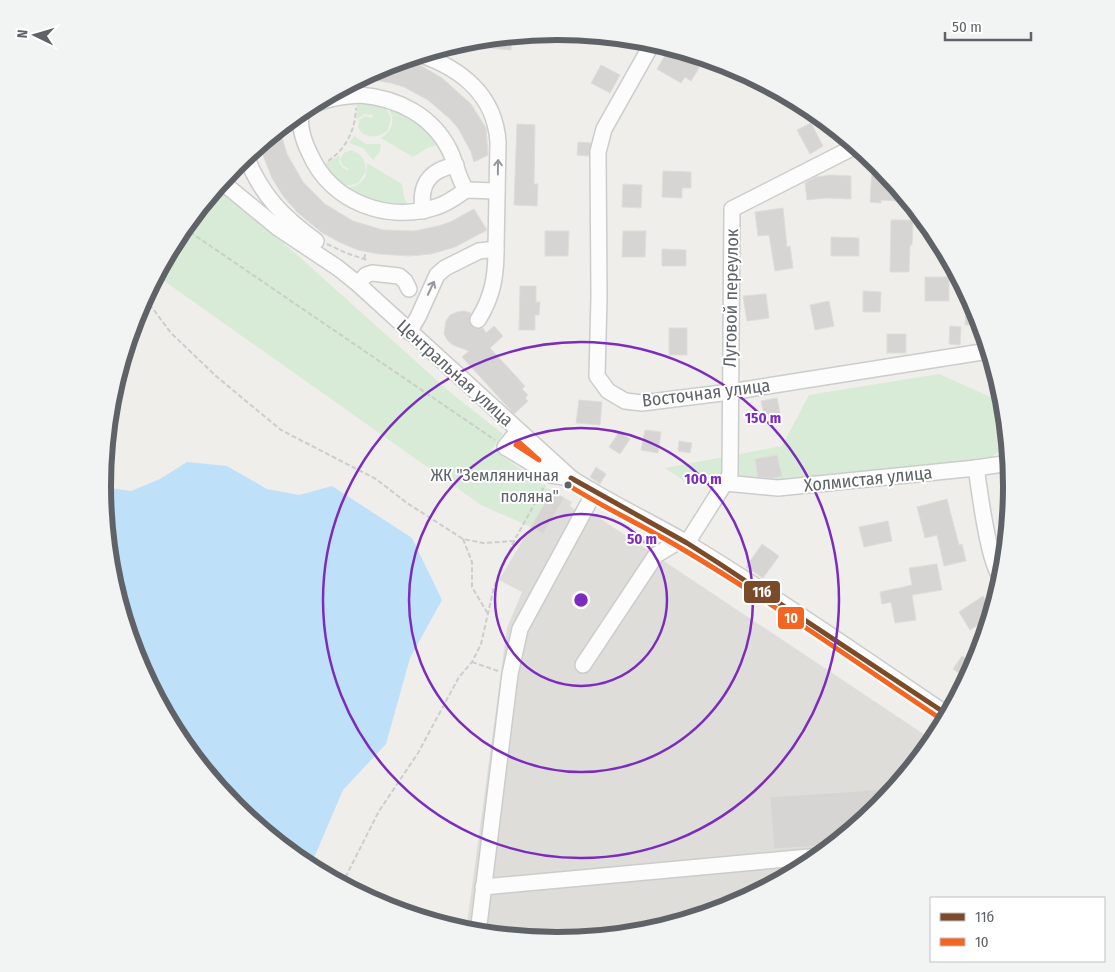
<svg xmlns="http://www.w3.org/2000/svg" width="1115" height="972" font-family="'Fira Sans Condensed',sans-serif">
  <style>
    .industrial { fill: #dfddda }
    .green { fill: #d8ebd6 }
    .water { fill: #bfe0f9 }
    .building { fill: #d6d5d3; stroke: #deddd9 }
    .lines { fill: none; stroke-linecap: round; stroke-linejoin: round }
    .minor-casing { stroke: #cbcccc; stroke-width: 18 }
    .path { stroke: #cacfcc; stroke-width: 2; stroke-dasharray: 5 2.5; stroke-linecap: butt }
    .minor { stroke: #fdfcfc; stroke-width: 15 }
    .bus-1-casing { stroke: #fff; stroke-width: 9 }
    .bus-2-casing { stroke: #fff; stroke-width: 9 }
    .bus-1 { stroke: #7a4b2a; stroke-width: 5 }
    .bus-2 { stroke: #f26522; stroke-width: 5 }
    .oneway { stroke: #96999c }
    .ring { fill: none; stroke: #7b2cbf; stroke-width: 2.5 }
    .bus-dot { fill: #5f6368; stroke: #fff; stroke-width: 2 }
    .labels { text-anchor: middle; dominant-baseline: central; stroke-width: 4; stroke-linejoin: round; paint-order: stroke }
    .bus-label { font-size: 17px; fill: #5f6368; stroke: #fff; text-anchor: end }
    .street-label { font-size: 18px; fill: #5f6368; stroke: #fff }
    .rim { fill: none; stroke: #5f6368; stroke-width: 6 }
    .centre { fill: #7b2cbf; stroke: #fff; stroke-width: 2.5 }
    .ring-label { font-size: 15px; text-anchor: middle; font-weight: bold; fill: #7b2cbf; stroke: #fff; stroke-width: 4; stroke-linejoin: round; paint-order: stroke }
    .line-badge { stroke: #fff; stroke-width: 2 }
    .badge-label { font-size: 14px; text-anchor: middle; font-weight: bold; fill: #fff }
  </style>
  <rect width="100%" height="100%" fill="#efeeea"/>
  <polygon class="industrial" points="552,491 572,502 570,506 578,512 589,511 934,741 879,808 810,864 731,906 646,932 558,941 466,931 507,628 522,592 499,580"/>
  <g class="green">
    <path d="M356,101H365L386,107L391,118L388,130C379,138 364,140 358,127L359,120L365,116L372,118L373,115L365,114L357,119Z"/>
    <path d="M386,105C410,117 423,122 437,145L427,148L413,157L381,138C394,130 396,118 386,105Z"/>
    <polygon points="354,136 366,144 381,144 380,151 373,160 363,148 349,143"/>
    <path d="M350,150C361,153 366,160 366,171L359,182C341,192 334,177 323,165L340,155C338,162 340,168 348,170L349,169L343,166L340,159L344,153Z"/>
    <path d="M367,163L402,184L404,197L408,206L375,203L345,188C360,187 368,179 367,163Z"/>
    <polygon points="217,188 295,253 451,393 503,434 492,449 552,491 531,527 481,505 157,276 180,233"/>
    <polygon points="939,374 1004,403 1008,444 988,460 783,495 686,482 665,468 782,446 809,395"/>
  </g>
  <polygon class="water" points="187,462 227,466 267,489 299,495 332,486 412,538 442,600 410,658 386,744 343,790 310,867 236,807 179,738 137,660 111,574 103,487 131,491 160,479"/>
  <g class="building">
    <polygon points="512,36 511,50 490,48 492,38"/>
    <polygon points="670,47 698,56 695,62 699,68 691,81 685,77 681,83 657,69"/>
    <polygon points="406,59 420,65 442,78 471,104 486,128 488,155 474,162 471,152 458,128 449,118 428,100 404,87 391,83 361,78 384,66"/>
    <polygon points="601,65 620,75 610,93 591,83"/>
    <polygon points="811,123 823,146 810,154 797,130"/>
    <polygon points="517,124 535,125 534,184 538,184 537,206 514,205"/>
    <polygon points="281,134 287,154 303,182 325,204 353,221 383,230 414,231 438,226 450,222 474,209 487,230 455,247 431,254 410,256 379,254 358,250 339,242 321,232 297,212 283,196 272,178 259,145 270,136"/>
    <polygon points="578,142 591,143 589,156 577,155"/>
    <polygon points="872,168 882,168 910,202 881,200 881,203 870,202"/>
    <polygon points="663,171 691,172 691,188 682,188 682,198 662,197"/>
    <polygon points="830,175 851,176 851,199 826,198 807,200 805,183 816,177"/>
    <polygon points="623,184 642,185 641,208 622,207"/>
    <polygon points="783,208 787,247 790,246 793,268 775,271 769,235 758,236 755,212"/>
    <polygon points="916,210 924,220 931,228 916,228"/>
    <polygon points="891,220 913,220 912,245 910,245 909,272 890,272"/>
    <polygon points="545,231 569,231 568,256 545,256"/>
    <polygon points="623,231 646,231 645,257 622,257"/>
    <polygon points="831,237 859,238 859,256 831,256"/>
    <polygon points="662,249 686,250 686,266 662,266"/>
    <rect x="925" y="277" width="24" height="24"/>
    <polygon points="520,286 536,286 536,302 540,302 539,315 535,315 535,330 519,330"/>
    <polygon points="863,291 881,292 880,312 863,312"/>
    <polygon points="766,294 769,318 747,321 743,296"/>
    <polygon points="829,301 834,326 815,330 810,305"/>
    <polygon points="966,309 976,309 982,325 965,325"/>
    <polygon points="464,311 471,313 469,320 473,328 478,329 483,328 486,333 494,326 503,336 490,348 525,386 522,389 528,395 525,398 528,401 514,414 462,357 469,351 453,345 448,341 444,334 446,321 450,315 457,312"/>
    <polygon points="950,326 961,327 960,345 949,344"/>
    <rect x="669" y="328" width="18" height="27"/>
    <rect x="887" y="334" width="19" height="19"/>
    <polygon points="777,398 781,417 765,420 761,401"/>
    <polygon points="579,400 602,402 600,425 576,423"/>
    <polygon points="645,430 661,432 658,453 641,450"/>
    <polygon points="619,432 630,439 620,454 609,447"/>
    <polygon points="679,441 692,443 690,453 678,451"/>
    <polygon points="777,455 782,476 772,478 758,477 755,459"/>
    <polygon points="596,467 606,474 600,484 590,477"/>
    <polygon points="552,491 564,498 543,534 531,527"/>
    <polygon points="947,499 959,545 962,544 966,561 944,566 937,535 925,538 917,507"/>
    <polygon points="888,521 892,541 864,547 859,527"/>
    <polygon points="762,544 779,556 763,578 746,567"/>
    <polygon points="937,564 942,590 912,595 916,620 895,623 891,602 882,604 880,592 912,585 909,568"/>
    <polygon points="983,596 992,612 991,616 970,630 959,612"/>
    <polygon points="962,656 974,664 965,677 953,669"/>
    <polygon points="888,789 888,796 879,808 834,845 774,849 770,797"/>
  </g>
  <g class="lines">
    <defs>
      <g id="minor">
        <polyline points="653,42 604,129 598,152 599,297 597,376 608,391 625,401 642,403 730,392 982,352 989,348"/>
        <path d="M360,95C398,98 433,116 450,151C456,164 458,178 466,190C456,197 447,204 436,207C387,223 331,202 310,154C304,142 299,126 301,113C317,99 340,96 360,95Z"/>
        <path d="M246,156C261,195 283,217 316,241"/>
        <path d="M222,182L278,228L338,268L358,284L571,478C608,502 649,521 687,543C776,597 862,657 948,715"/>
        <polyline points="466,190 497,191"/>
        <path d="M423,211C419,184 429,170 456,165"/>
        <polyline points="358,284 366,275 372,273 399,276 405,281 409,289"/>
        <path d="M478,320C493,296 496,276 496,249"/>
        <path d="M409,332L418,317L437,275L445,268L479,251L496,249L498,142C495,96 462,69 421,55"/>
        <polyline points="518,431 505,447 551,475 570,478"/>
        <path d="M976,468C980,492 988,564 1002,579"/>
        <polyline points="725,483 778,488 976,468 1010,463"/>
        <polyline points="687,543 730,475 732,209 856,146"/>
        <polyline points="583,665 656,555 681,540"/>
        <polyline points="483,887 820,856"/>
        <polyline points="478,933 510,674 520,629 594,493"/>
      </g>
    </defs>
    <use href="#minor" class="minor-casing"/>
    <g class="path">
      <polyline points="283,126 284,130 289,129"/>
      <polyline points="272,135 282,132 281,127"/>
      <path d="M328,161C346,149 355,131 356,108"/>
      <polyline points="184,228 495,440"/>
      <polyline points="327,244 346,253 367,260"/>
      <polyline points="364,259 366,252"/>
      <polyline points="145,298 171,333 217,377 281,430 376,479 407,503 463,539 483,543 514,541"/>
      <polyline points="463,539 472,562 472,587 488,614"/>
      <polyline points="472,662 498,671"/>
      <polyline points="342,884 379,811 418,753 459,677 472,662 481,644 494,587 514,541 545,485"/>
    </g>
    <use href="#minor" class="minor"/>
    <defs>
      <polyline id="bus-1" points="571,478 687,543 720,564 948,715"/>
      <g id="bus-2">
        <polygon points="519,442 539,460 516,445"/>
        <path d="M568,485C606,509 646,527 684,550C773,603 858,664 944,721"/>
      </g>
    </defs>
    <use href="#bus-1" class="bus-1-casing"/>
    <use href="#bus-2" class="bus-2-casing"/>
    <use href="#bus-1" class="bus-1"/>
    <use href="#bus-2" class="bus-2"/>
  </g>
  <defs><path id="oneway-shaft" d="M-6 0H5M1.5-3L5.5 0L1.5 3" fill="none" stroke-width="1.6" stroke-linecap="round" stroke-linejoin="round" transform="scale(1.25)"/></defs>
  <g class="oneway">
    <use href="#oneway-shaft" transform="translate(498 167) rotate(-89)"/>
    <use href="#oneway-shaft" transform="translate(431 288) rotate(-65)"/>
  </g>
  <g class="ring">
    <circle cx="581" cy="600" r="86"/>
    <circle cx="581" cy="600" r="172"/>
    <circle cx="581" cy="600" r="258"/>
  </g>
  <circle class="bus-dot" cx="568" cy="485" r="4.5"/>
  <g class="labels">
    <g class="bus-label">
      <text x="559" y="475">ЖК "Земляничная<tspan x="559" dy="21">поляна"</tspan></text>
    </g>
    <g class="street-label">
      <text transform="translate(731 298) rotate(-89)">Луговой переулок</text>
      <text transform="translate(455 373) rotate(42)">Центральная улица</text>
      <text transform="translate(706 393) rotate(-7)">Восточная улица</text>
      <text transform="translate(868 479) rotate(-6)">Холмистая улица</text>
    </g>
  </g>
  <path d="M0 0H1115V972H0ZM111 486a446 446 0 1 1 892 0a446 446 0 1 1-892 0Z" fill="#f2f3f3" fill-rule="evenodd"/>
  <path class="rim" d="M111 486a446 446 0 1 1 892 0a446 446 0 1 1-892 0Z"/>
  <circle cx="581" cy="600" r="8" class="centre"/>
  <g class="ring-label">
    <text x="763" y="423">150 m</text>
    <text x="703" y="484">100 m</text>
    <text x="642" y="544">50 m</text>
  </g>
  <g class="line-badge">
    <rect x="743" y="580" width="38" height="24" rx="5" fill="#7a4b2a"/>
    <rect x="777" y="606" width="28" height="24" rx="5" fill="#f26522"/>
  </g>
  <g class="badge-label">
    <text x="762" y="597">11б</text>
    <text x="791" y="623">10</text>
  </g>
  <rect x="930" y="897" width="175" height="65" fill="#ffffff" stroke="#bfc1c3"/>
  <rect x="940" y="913" width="25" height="8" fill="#7a4b2a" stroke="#bfc1c3"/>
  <text x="975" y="922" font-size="15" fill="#5f6368">11б</text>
  <rect x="940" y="938" width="25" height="8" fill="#f26522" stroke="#bfc1c3"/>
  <text x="975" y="947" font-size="15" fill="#5f6368">10</text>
  <g transform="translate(35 35) rotate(275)" stroke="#ffffff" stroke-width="4" paint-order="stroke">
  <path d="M0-4L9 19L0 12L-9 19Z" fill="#5f6368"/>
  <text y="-8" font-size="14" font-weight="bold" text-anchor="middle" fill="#5f6368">N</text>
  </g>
  <path d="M945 32v8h86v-8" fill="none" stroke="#5f6368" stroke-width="2.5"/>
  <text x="952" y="32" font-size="15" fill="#5f6368" stroke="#ffffff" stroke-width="4" paint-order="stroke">50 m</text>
</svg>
